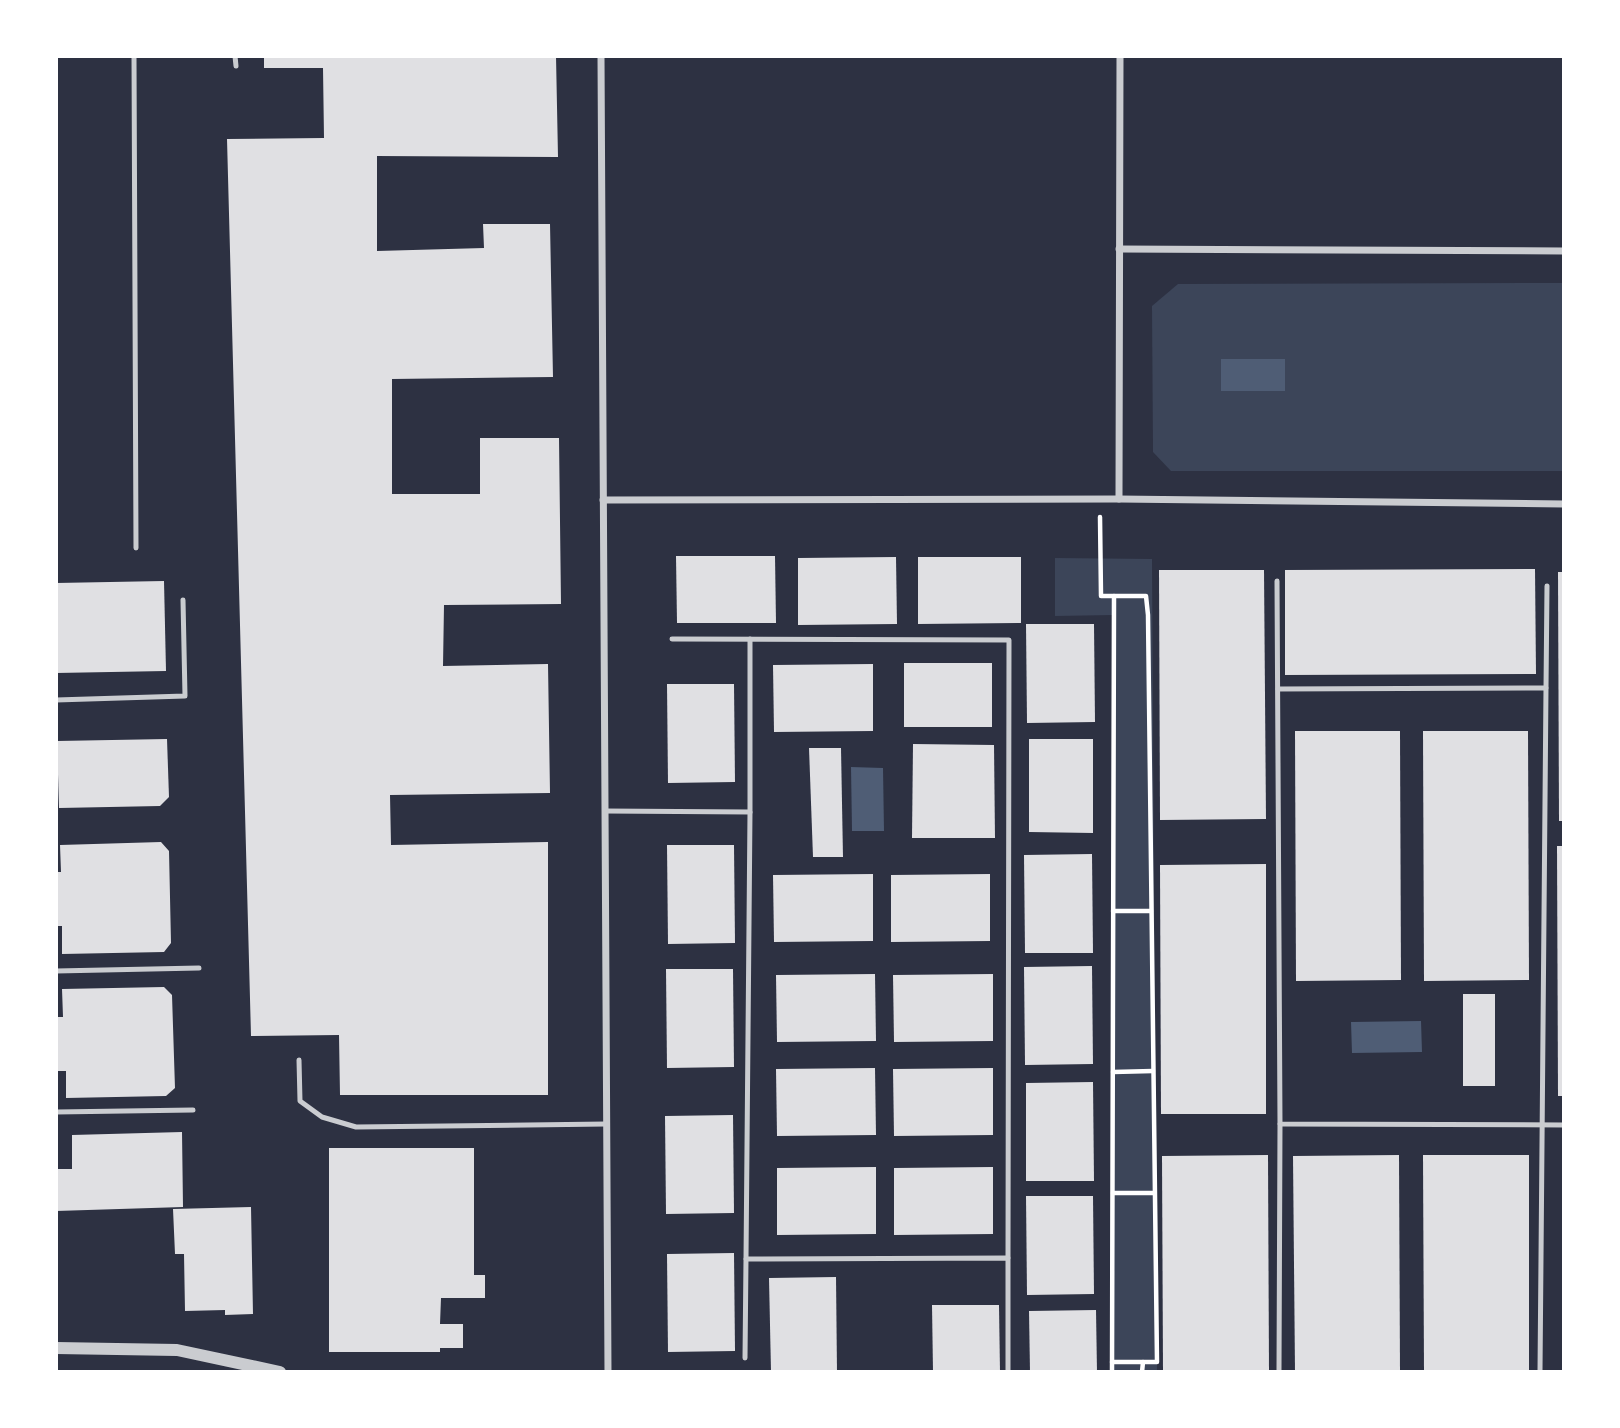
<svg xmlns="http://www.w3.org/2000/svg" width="1620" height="1428" font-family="Ubuntu,sans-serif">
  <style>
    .green { fill: #3c4559 }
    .water { fill: #4f5d75 }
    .building { fill: #e0e0e3 }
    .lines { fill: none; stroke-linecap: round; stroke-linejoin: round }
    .path { stroke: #fff; stroke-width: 4.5 }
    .service { stroke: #caccd0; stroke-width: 5 }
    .minor { stroke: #caccd0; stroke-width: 7 }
    .tertiary { stroke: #caccd0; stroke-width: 12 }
  </style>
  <rect width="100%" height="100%" fill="#2d3142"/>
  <g class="green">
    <polygon points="1564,283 1564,471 1171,471 1153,452 1152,306 1178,284"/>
    <polygon points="1055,558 1152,559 1157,1372 1112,1372 1114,615 1055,616"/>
  </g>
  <g class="water">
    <rect x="1221" y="359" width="64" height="32"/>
    <polygon points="851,767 883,768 884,831 852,831"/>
    <polygon points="1421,1021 1422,1052 1352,1053 1351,1022"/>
  </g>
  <g class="building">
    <polygon points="264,56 556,56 558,157 377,156 377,251 484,248 483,224 550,224 553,377 392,379 392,494 480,494 480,438 559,438 561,604 444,605 443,666 548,664 550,793 390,795 391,845 548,842 548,1095 340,1095 339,1035 251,1036 227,139 324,138 323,68 264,68"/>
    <polygon points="676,556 775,556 776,623 677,623"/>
    <polygon points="896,557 897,624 798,625 798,558"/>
    <polygon points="918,557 1021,557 1021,623 918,624"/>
    <polygon points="1535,569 1536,674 1285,675 1285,570"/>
    <polygon points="1159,570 1264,570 1266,819 1160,820"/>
    <polygon points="1558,572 1564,572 1564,821 1559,821"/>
    <polygon points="164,581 166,671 56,673 56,583"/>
    <polygon points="1026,624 1094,624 1095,722 1027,723"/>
    <rect x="904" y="663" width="88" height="64"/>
    <polygon points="873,664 873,731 774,732 773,665"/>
    <polygon points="667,684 734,684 735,782 668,783"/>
    <polygon points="1295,731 1400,731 1401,980 1296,981"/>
    <polygon points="1423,731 1528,731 1529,980 1424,981"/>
    <polygon points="167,739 169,797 160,806 59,808 57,741"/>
    <polygon points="1029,739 1093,739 1093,833 1029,832"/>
    <polygon points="913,744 994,745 995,838 912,838"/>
    <polygon points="809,748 841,748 843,857 813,857"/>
    <polygon points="161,842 169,851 171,943 164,952 62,954 62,926 56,926 56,872 61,872 60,845"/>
    <polygon points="667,845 734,845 735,943 668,944"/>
    <polygon points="1557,846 1564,846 1564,1096 1558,1096"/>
    <polygon points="1092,854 1093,953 1025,953 1024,855"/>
    <polygon points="1266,864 1266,1114 1161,1114 1160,865"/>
    <polygon points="873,874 873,941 774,942 773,875"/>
    <polygon points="990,874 990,941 891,942 891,875"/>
    <polygon points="1092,966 1093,1064 1025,1065 1024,967"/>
    <polygon points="666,969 733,969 734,1067 667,1068"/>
    <polygon points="875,974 876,1041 777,1042 776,975"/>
    <polygon points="993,974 993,1041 894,1042 893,975"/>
    <polygon points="164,987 172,995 175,1088 166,1096 66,1098 66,1071 56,1071 56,1017 63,1017 62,989"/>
    <rect x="1463" y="994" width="32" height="92"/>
    <polygon points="875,1068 876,1135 777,1136 776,1069"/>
    <polygon points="993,1068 993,1135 894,1136 893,1069"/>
    <polygon points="1093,1082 1094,1181 1026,1181 1026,1083"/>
    <polygon points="733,1115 734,1213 666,1214 665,1116"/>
    <polygon points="182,1132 183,1207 56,1211 56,1169 72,1169 72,1135"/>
    <polygon points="329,1148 474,1148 474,1275 485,1275 485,1298 441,1298 440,1324 463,1324 463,1348 440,1348 440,1352 329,1352"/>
    <polygon points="1268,1155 1269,1372 1163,1372 1162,1156"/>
    <polygon points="1399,1155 1400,1372 1295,1372 1293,1156"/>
    <polygon points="1423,1155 1529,1155 1529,1372 1424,1372"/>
    <polygon points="876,1167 876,1234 777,1235 777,1168"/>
    <polygon points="993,1167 993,1234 894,1235 894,1168"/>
    <polygon points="1026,1196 1093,1196 1094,1294 1027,1295"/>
    <polygon points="251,1207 253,1314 225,1315 225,1310 185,1311 184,1254 175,1254 173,1209"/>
    <polygon points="734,1253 735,1351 668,1352 667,1254"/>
    <polygon points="836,1277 837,1372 771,1372 769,1278"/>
    <polygon points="932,1305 999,1305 1000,1372 933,1372"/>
    <polygon points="1096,1310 1097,1372 1030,1372 1029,1311"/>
  </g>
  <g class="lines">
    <g class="path">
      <polyline points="1100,517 1101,596 1146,596 1148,615 1157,1362 1143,1362 1142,1372"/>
      <polyline points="1113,911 1151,911"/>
      <polyline points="1113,1072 1153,1071"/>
      <polyline points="1113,1193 1154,1193"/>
      <polyline points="1112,1362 1143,1362"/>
      <polyline points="1112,1372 1114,596"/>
    </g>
    <g class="service">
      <polyline points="134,56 136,548"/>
      <polyline points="235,56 236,66"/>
      <polyline points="1277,581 1280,1124 1564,1125"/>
      <polyline points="672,639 1009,640 1008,1258"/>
      <polyline points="750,639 750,812"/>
      <polyline points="1546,688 1547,586"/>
      <polyline points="1278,689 1546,688 1540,1372"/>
      <polyline points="56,700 185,696 183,600"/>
      <polyline points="605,811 750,812 746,1259 1008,1258 1008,1372"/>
      <polyline points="56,971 199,968"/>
      <polyline points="299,1060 300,1101 322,1117 356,1127 606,1124"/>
      <polyline points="56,1112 193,1110"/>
      <polyline points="745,1358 746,1259"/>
      <polyline points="1279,1372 1280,1124"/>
    </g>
    <g class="minor">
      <polyline points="601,56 608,1372"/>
      <polyline points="1119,249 1564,251"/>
      <polyline points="1119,499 1120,56"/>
      <polyline points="603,500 1119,499 1564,504"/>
    </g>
    <polyline class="tertiary" points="56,1348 177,1350 280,1372"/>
  </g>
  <rect width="1620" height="1428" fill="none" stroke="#ffffff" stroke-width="116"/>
</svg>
